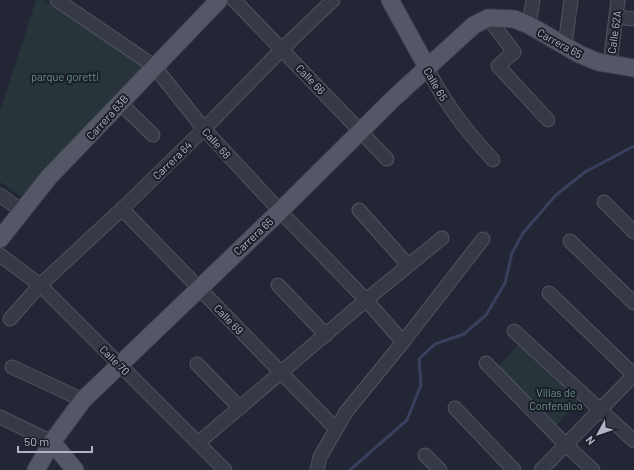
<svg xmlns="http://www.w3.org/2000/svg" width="634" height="470" font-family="Barlow,sans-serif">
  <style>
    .green { fill: #273439 }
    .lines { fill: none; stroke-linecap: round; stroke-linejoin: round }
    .stream { stroke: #39405d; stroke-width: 3 }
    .minor-casing { stroke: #505361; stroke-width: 15 }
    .major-casing { stroke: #3f4250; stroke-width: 19 }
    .minor { stroke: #363946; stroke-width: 13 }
    .major { stroke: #545766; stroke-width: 17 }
    .labels { text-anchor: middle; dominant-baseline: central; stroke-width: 4; stroke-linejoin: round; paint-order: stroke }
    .street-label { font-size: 11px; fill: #b0b3c3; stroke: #1b1e2b }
    .park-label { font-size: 11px; fill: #6a917b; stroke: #1b1e2b }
  </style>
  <rect width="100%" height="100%" fill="#222635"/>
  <g class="green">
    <polygon points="36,0 44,0 144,66 21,196 0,182 0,111"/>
    <polygon points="520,343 581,398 557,425 497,368"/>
  </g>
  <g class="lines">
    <polyline class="stream" points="350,470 407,420 421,385 419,359 435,344 464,334 486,315 505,283 512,253 523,233 556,195 585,172 634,146"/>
    <defs>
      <g id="minor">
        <polyline points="57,0 154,66 204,129 280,211 366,300 403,342"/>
        <polyline points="234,0 387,159"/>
        <polyline points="616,17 634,19"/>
        <polyline points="488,18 514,52 498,66 548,120"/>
        <polyline points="529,25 533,0"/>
        <polyline points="565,45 571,0"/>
        <polyline points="610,64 618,0"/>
        <path d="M427,67C443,102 467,132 493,160"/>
        <polyline points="119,102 153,135"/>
        <polyline points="0,195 22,211"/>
        <polyline points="604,202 634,232"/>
        <polyline points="122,209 336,429"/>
        <polyline points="359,210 408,265"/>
        <polyline points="570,241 634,303"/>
        <polyline points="0,255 40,285 225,470"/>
        <polyline points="278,285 326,335"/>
        <polyline points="549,293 634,375"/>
        <polyline points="10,319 40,285 122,209 204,129 282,49 333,0"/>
        <polyline points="514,331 634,441"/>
        <polyline points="486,363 566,445 593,470"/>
        <polyline points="197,364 240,408"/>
        <polyline points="12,367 83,400"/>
        <polyline points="455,408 514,470"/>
        <polyline points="0,417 52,442"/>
        <polyline points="198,443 366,300 442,238"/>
        <polyline points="425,455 440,470"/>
        <polyline points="317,470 320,457 346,412 403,342 483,239"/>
        <polyline points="541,470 634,375"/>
      </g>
      <g id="major">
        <polyline points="390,0 427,67"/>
        <polyline points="0,239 49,177 219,0"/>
        <polyline points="52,442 75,470"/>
        <polyline points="36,470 52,442 83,400 280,211 394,98 474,25 488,18 514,19 529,25 579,54 598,62 634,68"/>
      </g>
    </defs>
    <use href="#minor" class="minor-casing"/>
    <use href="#major" class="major-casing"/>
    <use href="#minor" class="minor"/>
    <use href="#major" class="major"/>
  </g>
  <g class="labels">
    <g class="street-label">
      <text transform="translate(614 32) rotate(-82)">Calle 62A</text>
      <text transform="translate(560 43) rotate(29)">Carrera 65</text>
      <text transform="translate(311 79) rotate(46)">Calle 66</text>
      <text transform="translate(436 84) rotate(60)">Calle 65</text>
      <text transform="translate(107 117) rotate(-48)">Carrera 63B</text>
      <text transform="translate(217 143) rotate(48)">Calle 68</text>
      <text transform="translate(172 160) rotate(-44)">Carrera 64</text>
      <text transform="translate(253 236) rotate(-43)">Carrera 65</text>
      <text transform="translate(229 319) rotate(46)">Calle 69</text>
      <text transform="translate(115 360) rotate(45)">Calle 70</text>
    </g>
    <g class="park-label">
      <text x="65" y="76">parque goretti</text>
      <text x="556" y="392">Villas de<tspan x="556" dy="13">Confenalco</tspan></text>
    </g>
  </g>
  <g transform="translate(598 434) rotate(230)" stroke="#1b1e2b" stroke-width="3" paint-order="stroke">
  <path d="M0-3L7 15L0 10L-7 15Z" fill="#b0b3c3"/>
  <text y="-6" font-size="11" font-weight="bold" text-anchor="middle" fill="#b0b3c3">N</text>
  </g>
  <path d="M18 446v6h74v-6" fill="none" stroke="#b0b3c3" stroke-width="2"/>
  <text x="24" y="446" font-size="12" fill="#b0b3c3" stroke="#1b1e2b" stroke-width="3" paint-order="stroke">50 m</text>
</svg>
